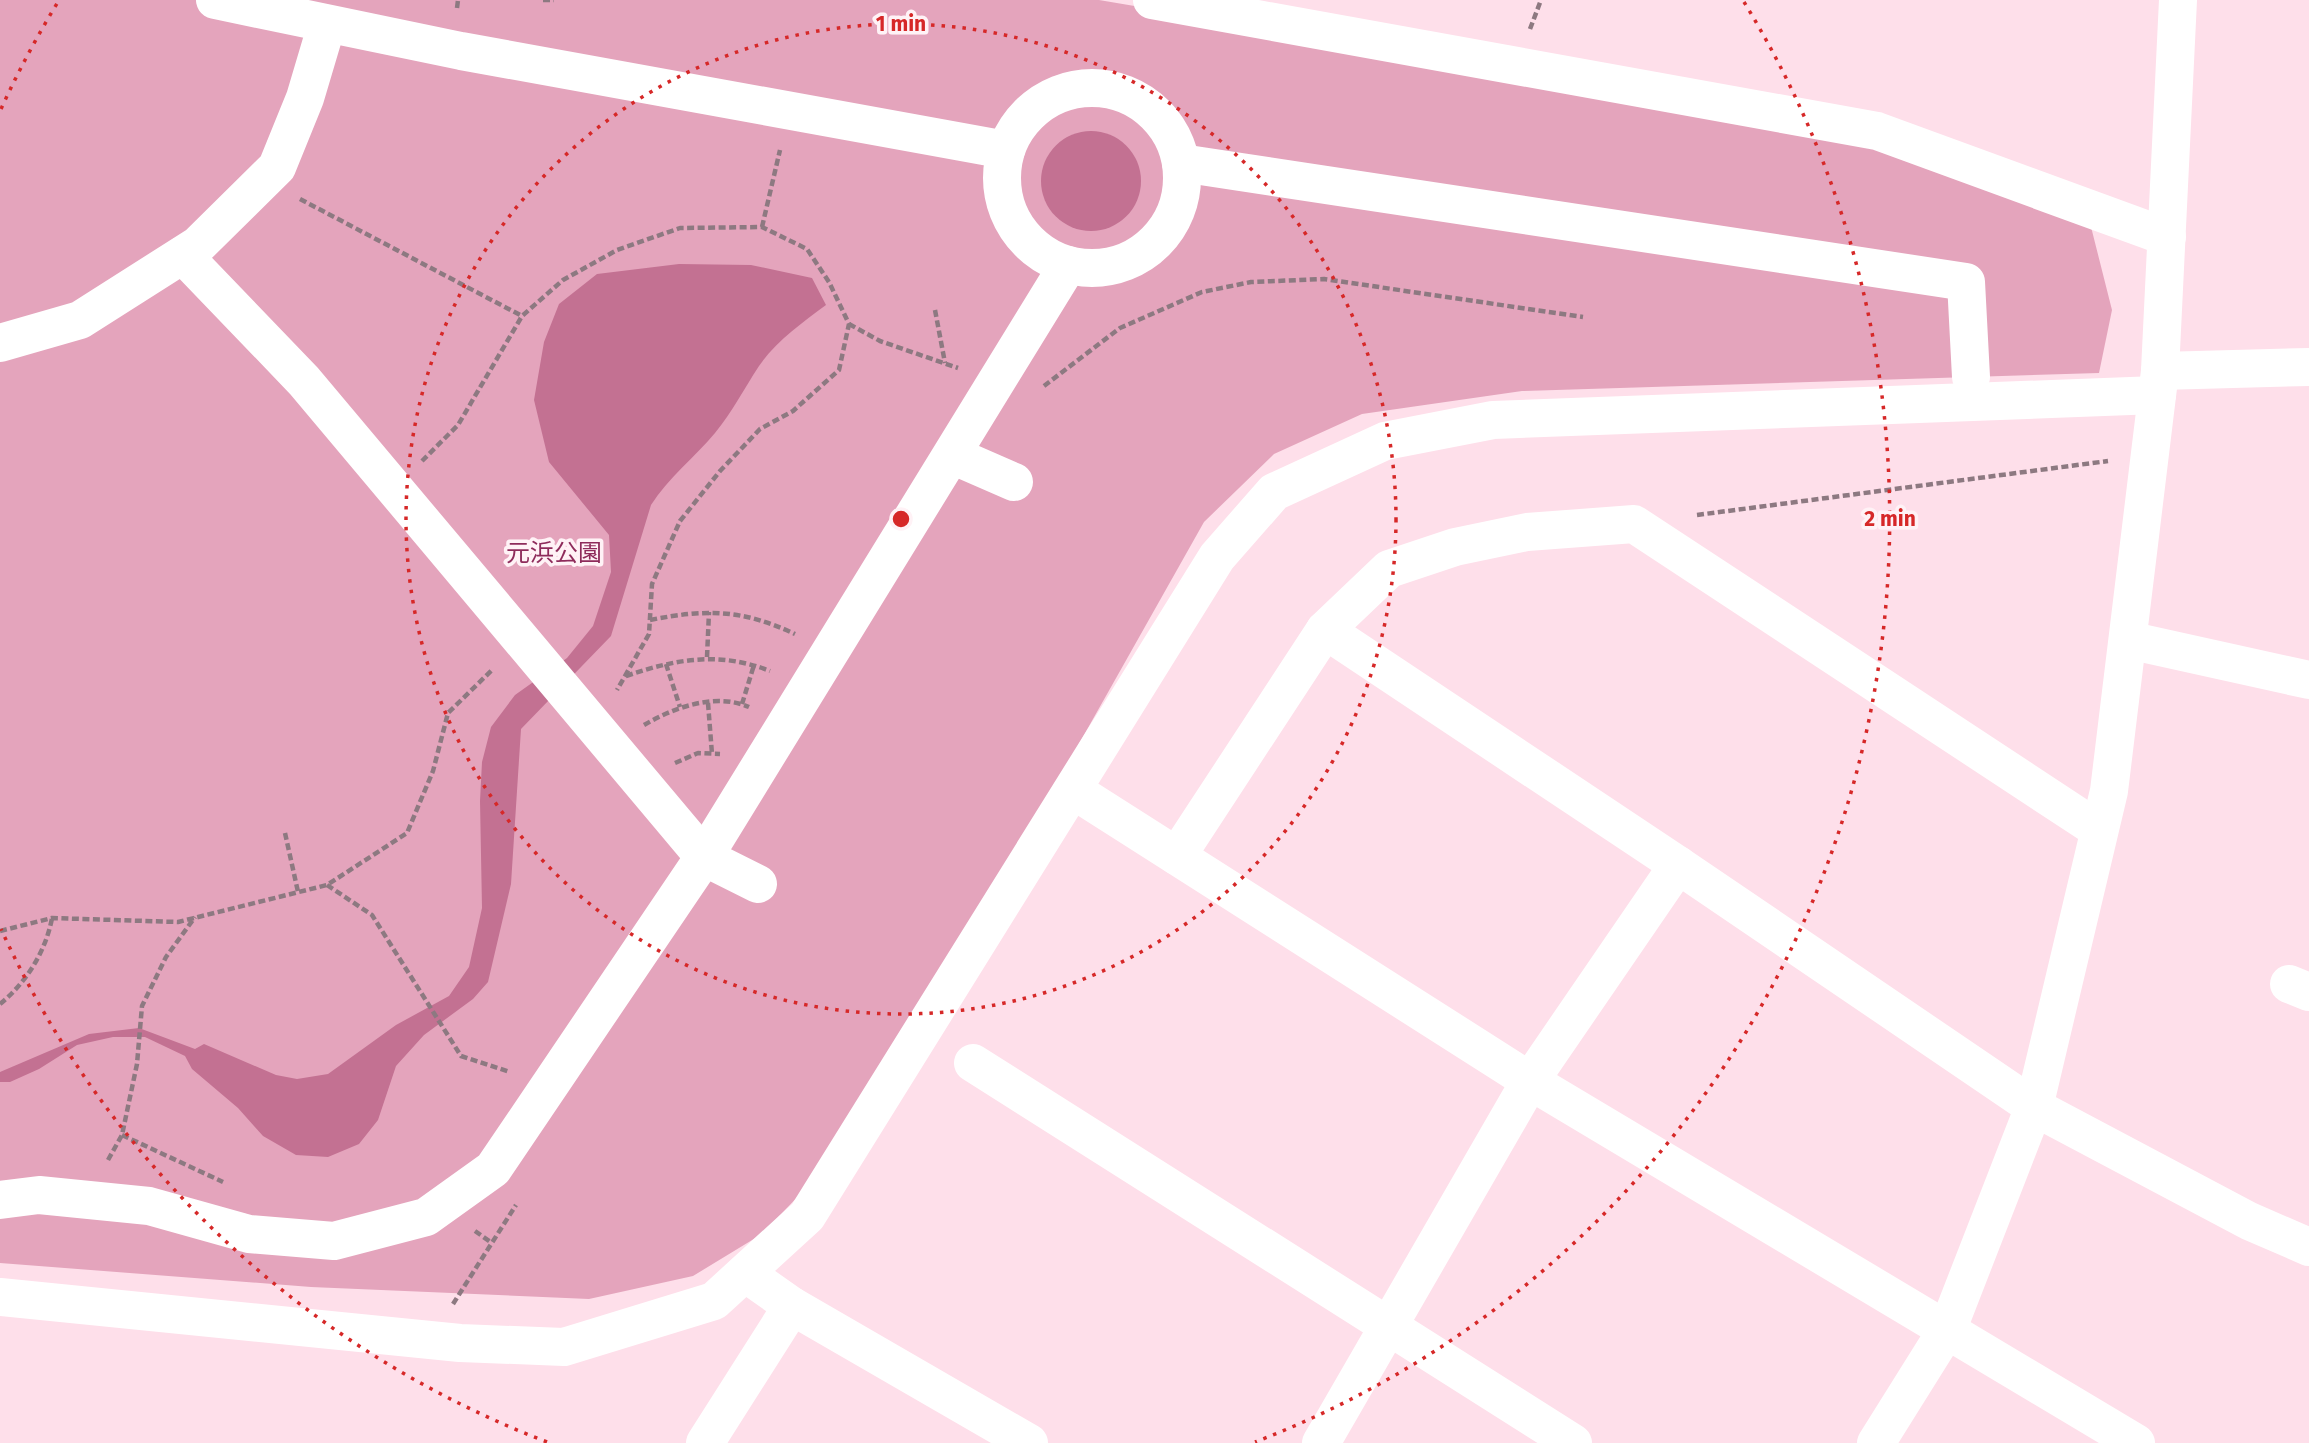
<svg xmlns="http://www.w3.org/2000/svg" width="2309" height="1443" font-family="'Fira Sans','Noto Sans JP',sans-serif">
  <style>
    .green { fill: #e4a4bc }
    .water { fill: #c37192 }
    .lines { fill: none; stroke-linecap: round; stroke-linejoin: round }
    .path { stroke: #8d7981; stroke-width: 4.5; stroke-dasharray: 7 3.5; stroke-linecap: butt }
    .minor { stroke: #fff; stroke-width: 38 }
    .ring { fill: none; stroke: #d62828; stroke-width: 3.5; stroke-dasharray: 3.5 7 }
    .labels { text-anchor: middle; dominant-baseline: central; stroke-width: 7; stroke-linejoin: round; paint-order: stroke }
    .park-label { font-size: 24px; fill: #8e2b5b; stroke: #fff2f6 }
    .centre { fill: #d62828; stroke: #fff2f6; stroke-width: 3.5 }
    .ring-label { font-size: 21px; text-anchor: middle; font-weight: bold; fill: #d62828; stroke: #fff2f6; stroke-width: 7; stroke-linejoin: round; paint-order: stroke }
  </style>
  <rect width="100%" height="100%" fill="#fedfea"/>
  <polygon class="green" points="0,0 1099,0 1877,131 2086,207 2112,310 2099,373 1522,391 1362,414 1274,454 1204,522 1071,758 828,1165 762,1234 693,1276 589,1299 311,1287 0,1263"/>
  <g class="water">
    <circle cx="1091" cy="181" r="50"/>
    <path d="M679,264L751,265L812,278L826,305C802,323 776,341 759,366C744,389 732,412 715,433C694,458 668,478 651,505L611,636L521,729L511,884L488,982L473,999L424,1035L396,1066L378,1120L359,1144L328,1157L296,1155L263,1136L238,1108L192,1069L185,1056L145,1037H113L77,1045L39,1069L10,1082H0V1072L89,1034L139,1028L195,1049L204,1044L276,1075L297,1079L328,1074L396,1025L449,996L469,967L482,908L480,801L482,762L491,727L515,695L567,658L593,626L611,572L609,535L549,462L534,400L544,342L559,304L597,274Z"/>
  </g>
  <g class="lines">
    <g class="path">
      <polyline points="543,0 554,0"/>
      <polyline points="457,8 458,0"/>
      <polyline points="1530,29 1541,0"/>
      <polyline points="300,199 522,316"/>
      <polyline points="762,227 780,150"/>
      <polyline points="935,310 945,363"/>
      <polyline points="849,324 880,341 958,368"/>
      <polyline points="1044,386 1120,328 1202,292 1251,282 1324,279 1583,317"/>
      <polyline points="422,461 458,425 522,316 563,280 617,250 680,228 762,227 807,249 829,282 849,324 839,370 793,411 760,429 720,471 680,521 652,584 649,634 617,690"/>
      <polyline points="1697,515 2108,461"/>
      <path d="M650,620C706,609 742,609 795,634"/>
      <polyline points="707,657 709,612"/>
      <polyline points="666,664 680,707"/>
      <path d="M626,676C676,659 719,651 770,671"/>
      <polyline points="708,703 712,754"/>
      <polyline points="742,704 754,665"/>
      <path d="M644,725C673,708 715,692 749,707"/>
      <polyline points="675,763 698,753 720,754"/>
      <polyline points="285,833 298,892"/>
      <polyline points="327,885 372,915 461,1056 510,1072"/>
      <polyline points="0,931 52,918 178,922 327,885 407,833 433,771 448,713 493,669"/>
      <path d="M0,1004C26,983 46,951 52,918"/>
      <polyline points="122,1135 223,1182"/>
      <polyline points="108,1160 122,1135 137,1064 142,1006 166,957 195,917"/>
      <polyline points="475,1231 492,1243"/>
      <polyline points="453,1304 516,1205"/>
    </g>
    <g class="minor">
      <polyline points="215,0 461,51 1006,150"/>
      <polyline points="1152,0 1877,131 2167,237"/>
      <circle cx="1092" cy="178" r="90"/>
      <polyline points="1181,163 1966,282 1971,377"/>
      <polyline points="183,255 304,381 704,857 758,884"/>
      <polyline points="0,343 80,320 198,245 277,167 305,98 327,24"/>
      <polyline points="2160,371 2309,367"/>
      <polyline points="952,455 1014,482"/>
      <polyline points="1325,630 1678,865 2034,1107 2249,1221 2309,1247"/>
      <polyline points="2128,640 2309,680"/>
      <polyline points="1073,790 1530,1081 2136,1443"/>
      <polyline points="1177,856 1325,630 1389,569 1455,547 1527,532 1634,524 2099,830"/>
      <polyline points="2289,984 2309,992"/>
      <polyline points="973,1063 1573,1443"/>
      <polyline points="0,1200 39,1195 149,1206 249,1234 334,1241 426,1217 493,1169 704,857 1068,265"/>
      <polyline points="745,1273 792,1306 1029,1443"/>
      <polyline points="0,1297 460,1343 564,1347 714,1301 807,1216 1217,557 1274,492 1385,441 1493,420 2157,395"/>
      <polyline points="705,1443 792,1306"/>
      <polyline points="1321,1443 1530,1081 1678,865"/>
      <polyline points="1876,1443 1948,1328 2034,1107 2109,791 2160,371 2178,0"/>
    </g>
  </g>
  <g class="ring">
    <circle cx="901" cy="519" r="495"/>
    <path d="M547 1442A989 989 0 0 1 1 929M1 109A989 989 0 0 1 58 2M1744 2A989 989 0 0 1 1255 1442"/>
  </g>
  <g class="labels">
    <g class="park-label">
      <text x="554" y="553">元浜公園</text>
    </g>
  </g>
  <circle cx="901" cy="519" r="10" class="centre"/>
  <g class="ring-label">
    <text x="901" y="31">1 min</text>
    <text x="1890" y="526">2 min</text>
  </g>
</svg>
